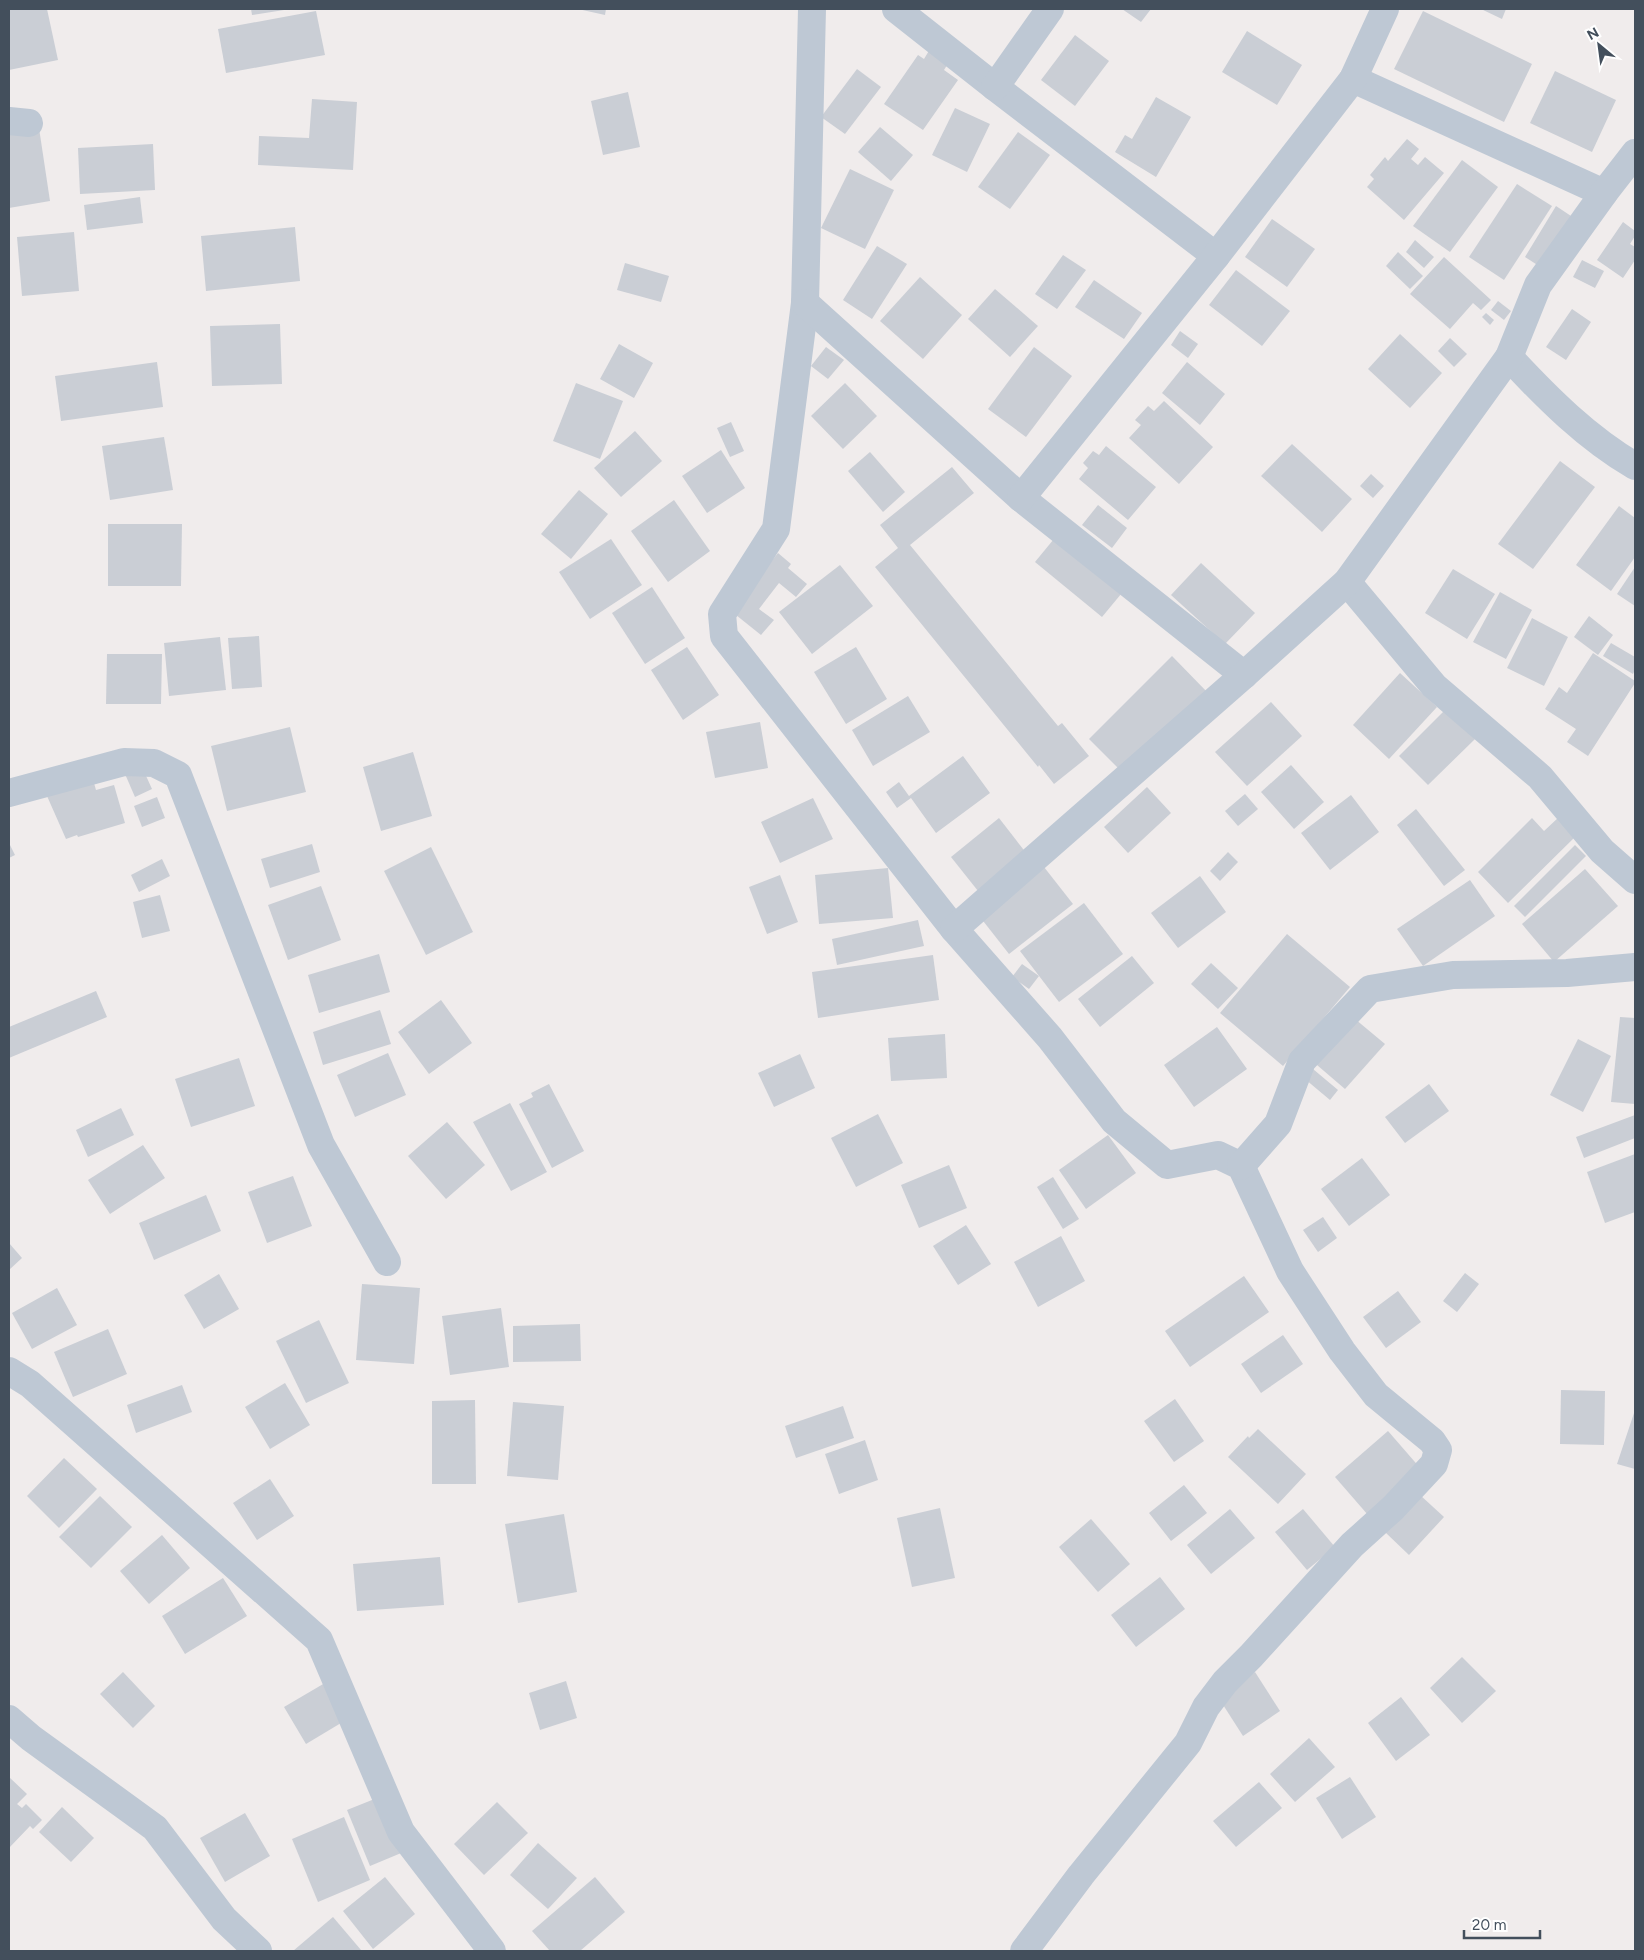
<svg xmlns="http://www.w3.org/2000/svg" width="1644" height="1960" font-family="Figtree,sans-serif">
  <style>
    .building { fill: #caced5 }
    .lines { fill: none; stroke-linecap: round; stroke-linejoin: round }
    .minor { stroke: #bec8d4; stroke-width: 28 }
  </style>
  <rect width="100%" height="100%" fill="#f0ecec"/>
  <g class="building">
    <polygon points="9,9 47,9 58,60 9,70"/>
    <polygon points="251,9 284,9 284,10 252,15"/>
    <polygon points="578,9 606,9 605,15"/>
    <polygon points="1122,9 1151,9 1141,22"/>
    <polygon points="1481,9 1506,9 1502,19"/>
    <polygon points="316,11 325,55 226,73 218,29"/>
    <polygon points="1423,11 1532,64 1504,122 1394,69"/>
    <polygon points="1247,31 1302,65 1277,105 1222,72"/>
    <polygon points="1075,35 1109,61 1075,106 1041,80"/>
    <polygon points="930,49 949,62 944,70 958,80 923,130 884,104 918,55 924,59"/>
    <polygon points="857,69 881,87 845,134 821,117"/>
    <polygon points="1555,71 1616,100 1592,152 1530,123"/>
    <polygon points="628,92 640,147 603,155 591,101"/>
    <polygon points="1156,97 1191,117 1156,177 1115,152 1125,135 1132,139"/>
    <polygon points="312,99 357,102 353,170 258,165 259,136 309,138"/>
    <polygon points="955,108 990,124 967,172 932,155"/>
    <polygon points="880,127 913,155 891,181 858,152"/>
    <polygon points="39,128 50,201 9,208 9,133"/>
    <polygon points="1018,132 1050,155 1010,209 978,187"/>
    <polygon points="1407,139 1419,149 1411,159 1418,165 1425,157 1444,173 1404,220 1367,187 1374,179 1370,175 1385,157 1388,161"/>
    <polygon points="153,144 155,190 80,194 78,148"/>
    <polygon points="1462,160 1498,187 1450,252 1413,226"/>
    <polygon points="850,169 894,190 865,249 821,228"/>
    <polygon points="1517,184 1552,206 1504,280 1469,257"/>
    <polygon points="140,197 143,223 87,230 84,205"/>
    <polygon points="1556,206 1571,216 1539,266 1525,257"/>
    <polygon points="1272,219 1315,249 1287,287 1245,257"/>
    <polygon points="1623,222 1635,231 1635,236 1630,244 1635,247 1635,260 1623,278 1597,260"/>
    <polygon points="295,227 300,281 206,291 201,236"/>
    <polygon points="74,232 79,291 22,296 17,237"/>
    <polygon points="1415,240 1434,257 1424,268 1406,252"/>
    <polygon points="877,246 907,264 872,319 843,300"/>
    <polygon points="1398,252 1423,276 1410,289 1386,266"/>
    <polygon points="1063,255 1086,270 1057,309 1035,294"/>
    <polygon points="1444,257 1491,300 1481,310 1473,303 1450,329 1410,294"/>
    <polygon points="1582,260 1604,271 1595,288 1573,277"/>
    <polygon points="625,263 669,276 661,302 617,290"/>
    <polygon points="1236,270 1290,311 1262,346 1209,305"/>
    <polygon points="920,277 962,315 923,359 880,321"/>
    <polygon points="1094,280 1142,313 1124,339 1075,307"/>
    <polygon points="995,289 1038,326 1010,357 968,319"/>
    <polygon points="1498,301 1511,311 1504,320 1491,310"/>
    <polygon points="1572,309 1591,322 1566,360 1546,347"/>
    <polygon points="1486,313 1494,320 1490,325 1482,317"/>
    <polygon points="280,324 282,384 212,386 210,326"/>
    <polygon points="1180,331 1198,344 1188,358 1171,345"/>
    <polygon points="1400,334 1442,373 1410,408 1368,369"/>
    <polygon points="1450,338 1467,354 1454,367 1438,351"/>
    <polygon points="619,344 653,363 634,398 600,379"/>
    <polygon points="826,347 844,360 828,379 811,366"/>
    <polygon points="1034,347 1072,376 1026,437 988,409"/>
    <polygon points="157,362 163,407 61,421 55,376"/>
    <polygon points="1187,362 1225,394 1200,425 1162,393"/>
    <polygon points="576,383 623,401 600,459 553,441"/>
    <polygon points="845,383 877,416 843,449 811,416"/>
    <polygon points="1164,401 1213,447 1179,484 1129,438 1141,425 1135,420 1148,406 1154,411"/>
    <polygon points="731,422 744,451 730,457 717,428"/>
    <polygon points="635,431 662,461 621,497 594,468"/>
    <polygon points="164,437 173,490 110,500 102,446"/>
    <polygon points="1292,444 1352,499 1322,532 1261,476"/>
    <polygon points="1106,446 1156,487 1128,520 1079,479 1088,468 1083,463 1093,451 1099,455"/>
    <polygon points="721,450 745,488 707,513 682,476"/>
    <polygon points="870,452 905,492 883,512 848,471"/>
    <polygon points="1560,461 1595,487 1533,569 1498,544"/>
    <polygon points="952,467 974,493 910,545 1058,726 1062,723 1089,756 1054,784 1039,765 1038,767 875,567 898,548 880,525"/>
    <polygon points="1371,474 1384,486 1373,498 1360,486"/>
    <polygon points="579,490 608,514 571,559 541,534"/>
    <polygon points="674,500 710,551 668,582 631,531"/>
    <polygon points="1098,505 1127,528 1112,548 1082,525"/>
    <polygon points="1619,506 1635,518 1635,557 1611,591 1576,565"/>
    <polygon points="108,524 182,524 181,586 108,586"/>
    <polygon points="1058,534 1126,588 1102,617 1035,562"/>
    <polygon points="611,539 642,585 590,619 559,572"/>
    <polygon points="778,553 791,564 788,568 807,584 796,597 779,583 759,609 774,620 761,635 731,611"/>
    <polygon points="1201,563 1255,613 1225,644 1171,595"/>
    <polygon points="840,565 873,606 812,654 779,612"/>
    <polygon points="1635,567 1635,606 1617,594"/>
    <polygon points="1453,569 1495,594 1467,639 1425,613"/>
    <polygon points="652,587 685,638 645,664 612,613"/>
    <polygon points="1500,592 1532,610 1506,659 1473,642"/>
    <polygon points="1589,616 1613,635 1598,655 1574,637"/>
    <polygon points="1532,618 1568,637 1544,686 1507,668"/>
    <polygon points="259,636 262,687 232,689 228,638"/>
    <polygon points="220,637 226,690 169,696 164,643"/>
    <polygon points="1611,643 1635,657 1635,670 1633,674 1603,656"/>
    <polygon points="687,647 719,695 683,720 651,670"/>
    <polygon points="856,647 887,699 846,724 814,672"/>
    <polygon points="1593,653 1635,681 1635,683 1588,756 1567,742 1576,729 1545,709 1559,687 1567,693"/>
    <polygon points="107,654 162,654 161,704 106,704"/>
    <polygon points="1172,656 1208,693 1125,775 1089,739"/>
    <polygon points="1400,673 1437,707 1389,759 1353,725"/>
    <polygon points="908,696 930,732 873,766 852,730"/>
    <polygon points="1271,702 1302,736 1247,786 1215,752"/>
    <polygon points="1446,709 1475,739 1428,785 1399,756"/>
    <polygon points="760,722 768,768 715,778 706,732"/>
    <polygon points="290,727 306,792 227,811 211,746"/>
    <polygon points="413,752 432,816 381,831 363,767"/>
    <polygon points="963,756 990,793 936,833 911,798 897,808 886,792 899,782 909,796"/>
    <polygon points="1291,765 1324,802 1294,829 1261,792"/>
    <polygon points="142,767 152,789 135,797 125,774"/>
    <polygon points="94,783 96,790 114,785 125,823 78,837 77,835 66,839 47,796"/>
    <polygon points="1147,787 1171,813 1128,853 1104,827"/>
    <polygon points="1245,794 1258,809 1238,826 1225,811"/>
    <polygon points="1351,795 1379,832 1330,870 1301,833"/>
    <polygon points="157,797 165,818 142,827 134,806"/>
    <polygon points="813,798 833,839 780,863 761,822"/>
    <polygon points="1416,809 1465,870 1444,886 1397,825"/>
    <polygon points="1559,817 1577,835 1508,903 1478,872 1532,818 1544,831"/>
    <polygon points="999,818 1030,858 982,896 951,857"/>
    <polygon points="9,843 15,855 9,858"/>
    <polygon points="312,844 320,872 270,888 261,859"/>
    <polygon points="1575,845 1586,856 1525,917 1514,906"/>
    <polygon points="431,847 473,932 426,955 384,871"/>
    <polygon points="1228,852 1238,862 1220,881 1210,871"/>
    <polygon points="162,859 170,876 139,892 131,875"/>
    <polygon points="1044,867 1073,904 1009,954 980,917"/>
    <polygon points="888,868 893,918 819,924 815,875"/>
    <polygon points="1585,869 1618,906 1554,962 1522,924"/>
    <polygon points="780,875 798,922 767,934 749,887"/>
    <polygon points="1200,876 1226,912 1178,948 1151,913"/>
    <polygon points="1470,880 1495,916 1423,966 1397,929"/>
    <polygon points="321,886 341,940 288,960 268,905"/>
    <polygon points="160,895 170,931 142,938 133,902"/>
    <polygon points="1084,903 1123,954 1059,1002 1020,951"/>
    <polygon points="918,920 924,946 837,965 832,939"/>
    <polygon points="1287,934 1350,987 1283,1066 1220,1013"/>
    <polygon points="379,954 390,992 319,1013 308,975"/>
    <polygon points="933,955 939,1000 818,1018 812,972"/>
    <polygon points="1132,956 1154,983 1100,1027 1078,999"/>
    <polygon points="1211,963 1238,988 1218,1009 1191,984"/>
    <polygon points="1022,964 1039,976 1029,989 1012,977"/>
    <polygon points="96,991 107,1017 9,1058 9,1027"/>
    <polygon points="441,1000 472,1043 429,1074 398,1032"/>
    <polygon points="380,1010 391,1044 323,1065 313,1032"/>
    <polygon points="1349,1014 1385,1044 1345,1089 1310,1059"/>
    <polygon points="1620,1017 1635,1018 1635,1104 1611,1102"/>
    <polygon points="1217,1027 1247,1069 1194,1107 1164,1065"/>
    <polygon points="945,1034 947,1078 891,1081 888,1038"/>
    <polygon points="1578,1039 1611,1056 1583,1112 1550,1095"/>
    <polygon points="388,1053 406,1095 355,1117 337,1075"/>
    <polygon points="800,1054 815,1088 774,1107 758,1073"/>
    <polygon points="239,1058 255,1106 191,1127 175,1079"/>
    <polygon points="1307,1064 1338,1090 1330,1100 1299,1074"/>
    <polygon points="549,1084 584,1151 552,1168 519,1104 533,1097 531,1093"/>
    <polygon points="1429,1084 1449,1111 1405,1143 1385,1117"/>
    <polygon points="510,1103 547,1172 511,1191 473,1122"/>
    <polygon points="121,1108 134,1135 88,1157 76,1130"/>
    <polygon points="878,1114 903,1163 856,1187 831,1138"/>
    <polygon points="1635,1115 1635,1138 1584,1158 1576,1137"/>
    <polygon points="447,1122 485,1165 446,1199 408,1156"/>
    <polygon points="1108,1135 1136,1173 1086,1209 1059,1170"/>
    <polygon points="143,1145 165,1178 110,1214 88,1180"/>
    <polygon points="1635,1154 1635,1212 1605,1223 1587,1172"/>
    <polygon points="1362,1158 1390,1195 1349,1226 1321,1189"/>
    <polygon points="949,1165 967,1208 919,1228 901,1185"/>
    <polygon points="293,1176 312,1226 267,1243 248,1192"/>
    <polygon points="1053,1177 1079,1219 1063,1229 1037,1187"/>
    <polygon points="206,1195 221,1231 154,1260 139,1223"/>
    <polygon points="1323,1217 1337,1238 1318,1252 1303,1230"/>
    <polygon points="966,1225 991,1264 958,1285 933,1246"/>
    <polygon points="1061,1236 1085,1281 1038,1307 1014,1262"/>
    <polygon points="9,1243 22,1258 9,1270"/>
    <polygon points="1465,1273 1479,1284 1457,1312 1443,1301"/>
    <polygon points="219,1274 239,1309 204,1329 184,1295"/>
    <polygon points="1244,1276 1269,1312 1190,1367 1165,1331"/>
    <polygon points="362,1284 420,1288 414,1364 356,1360"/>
    <polygon points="57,1288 77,1325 32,1349 12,1313"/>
    <polygon points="1398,1291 1421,1322 1386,1348 1363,1317"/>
    <polygon points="501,1308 509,1367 450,1375 442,1316"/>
    <polygon points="319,1320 349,1383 306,1403 276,1341"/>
    <polygon points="580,1324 581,1361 513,1362 513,1326"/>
    <polygon points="108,1329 127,1374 73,1397 54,1352"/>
    <polygon points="1283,1335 1303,1364 1261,1393 1241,1364"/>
    <polygon points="285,1383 310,1425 270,1449 245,1407"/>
    <polygon points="182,1385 192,1412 136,1433 127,1405"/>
    <polygon points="1561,1390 1605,1391 1604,1445 1560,1444"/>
    <polygon points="1175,1399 1204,1441 1174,1462 1144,1421"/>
    <polygon points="475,1400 476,1484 432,1484 432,1401"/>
    <polygon points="513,1402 564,1406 558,1480 507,1476"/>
    <polygon points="843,1406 854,1438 796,1458 785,1426"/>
    <polygon points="1635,1410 1635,1469 1617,1464"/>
    <polygon points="1258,1429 1306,1474 1278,1504 1228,1457 1248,1436 1249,1438"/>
    <polygon points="1388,1431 1421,1469 1368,1515 1335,1477"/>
    <polygon points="865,1440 878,1480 839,1494 825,1454"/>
    <polygon points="64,1458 97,1489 59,1528 27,1496"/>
    <polygon points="270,1479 294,1516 257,1540 233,1503"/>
    <polygon points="1184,1485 1207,1513 1171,1541 1149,1513"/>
    <polygon points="1420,1495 1444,1517 1409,1555 1385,1532"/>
    <polygon points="100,1496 132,1527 91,1568 59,1537"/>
    <polygon points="940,1508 955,1578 912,1587 897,1518"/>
    <polygon points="1230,1509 1255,1538 1211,1574 1187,1545"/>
    <polygon points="1303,1509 1335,1547 1307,1570 1275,1532"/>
    <polygon points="564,1514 577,1592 518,1603 505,1524"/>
    <polygon points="1091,1519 1130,1564 1098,1592 1059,1547"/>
    <polygon points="162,1535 190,1568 149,1604 120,1571"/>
    <polygon points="440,1557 444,1605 357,1611 353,1564"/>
    <polygon points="1160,1577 1185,1609 1136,1647 1111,1615"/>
    <polygon points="223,1578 247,1616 185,1654 162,1616"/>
    <polygon points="1462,1657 1496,1691 1462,1723 1430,1688"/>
    <polygon points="123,1672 155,1706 133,1728 100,1694"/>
    <polygon points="1255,1672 1280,1711 1243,1736 1218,1697"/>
    <polygon points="330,1680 351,1717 306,1744 284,1707"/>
    <polygon points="566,1681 577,1718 540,1730 529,1693"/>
    <polygon points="1401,1697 1430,1735 1396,1761 1368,1723"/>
    <polygon points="1309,1738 1335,1767 1295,1802 1270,1774"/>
    <polygon points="9,1777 27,1794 17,1804 22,1808 26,1804 42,1820 33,1829 30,1826 9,1848"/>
    <polygon points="1350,1777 1376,1817 1342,1839 1316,1798"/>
    <polygon points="1259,1782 1282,1808 1236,1847 1213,1821"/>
    <polygon points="382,1796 406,1851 370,1866 347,1810"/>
    <polygon points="497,1802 528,1833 484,1875 454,1844"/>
    <polygon points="62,1807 94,1838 71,1862 39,1832"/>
    <polygon points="245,1813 270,1856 225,1882 200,1838"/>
    <polygon points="344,1817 370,1880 318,1902 292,1839"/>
    <polygon points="538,1843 577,1878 548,1909 510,1875"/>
    <polygon points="385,1877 415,1914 373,1949 343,1911"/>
    <polygon points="595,1877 625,1912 580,1951 550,1951 532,1931"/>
    <polygon points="333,1917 361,1950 359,1951 293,1951"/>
  </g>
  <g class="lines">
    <g class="minor">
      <polyline points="812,9 805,303 776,529 722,614 724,636 954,929 1050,1038 1114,1121 1167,1165 1218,1155 1241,1166 1290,1271 1342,1351 1376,1395 1432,1441 1438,1450 1434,1464 1393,1508 1352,1545 1251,1656 1225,1682 1206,1707 1188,1743 1081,1875 1024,1951"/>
      <polyline points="896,9 995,87 1216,256"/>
      <polyline points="1353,79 1604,193"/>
      <polyline points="995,87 1050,9"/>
      <polyline points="9,121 29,123"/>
      <polyline points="805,303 1021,498 1244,675"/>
      <path d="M1509,357C1547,398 1587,438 1635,466"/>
      <polyline points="1021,498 1216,256 1353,79 1385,9"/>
      <polyline points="1347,582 1434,686 1540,777 1602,851 1635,880"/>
      <polyline points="9,793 124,762 154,763 178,775 321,1145 387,1262"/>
      <polyline points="954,929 1244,675 1347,582 1509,357 1538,285 1604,193 1635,153"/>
      <polyline points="1241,1166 1278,1124 1302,1061 1370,989 1453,975 1567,973 1635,967"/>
      <polyline points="9,1371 30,1384 319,1640 401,1832 492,1951"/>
      <polyline points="9,1719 31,1738 155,1828 224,1919 258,1951"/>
    </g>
  </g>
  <rect width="1644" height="1960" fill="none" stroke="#434f5c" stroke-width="20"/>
  <g transform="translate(1599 45) rotate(331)" stroke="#ffffff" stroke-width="4" paint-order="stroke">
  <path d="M0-4L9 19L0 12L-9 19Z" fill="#434f5c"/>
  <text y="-8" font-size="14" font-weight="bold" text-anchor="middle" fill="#434f5c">N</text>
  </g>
  <path d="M1464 1930v8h76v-8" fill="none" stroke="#434f5c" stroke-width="2.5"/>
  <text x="1472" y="1930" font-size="15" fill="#434f5c" stroke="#ffffff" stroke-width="4" paint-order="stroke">20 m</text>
</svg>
